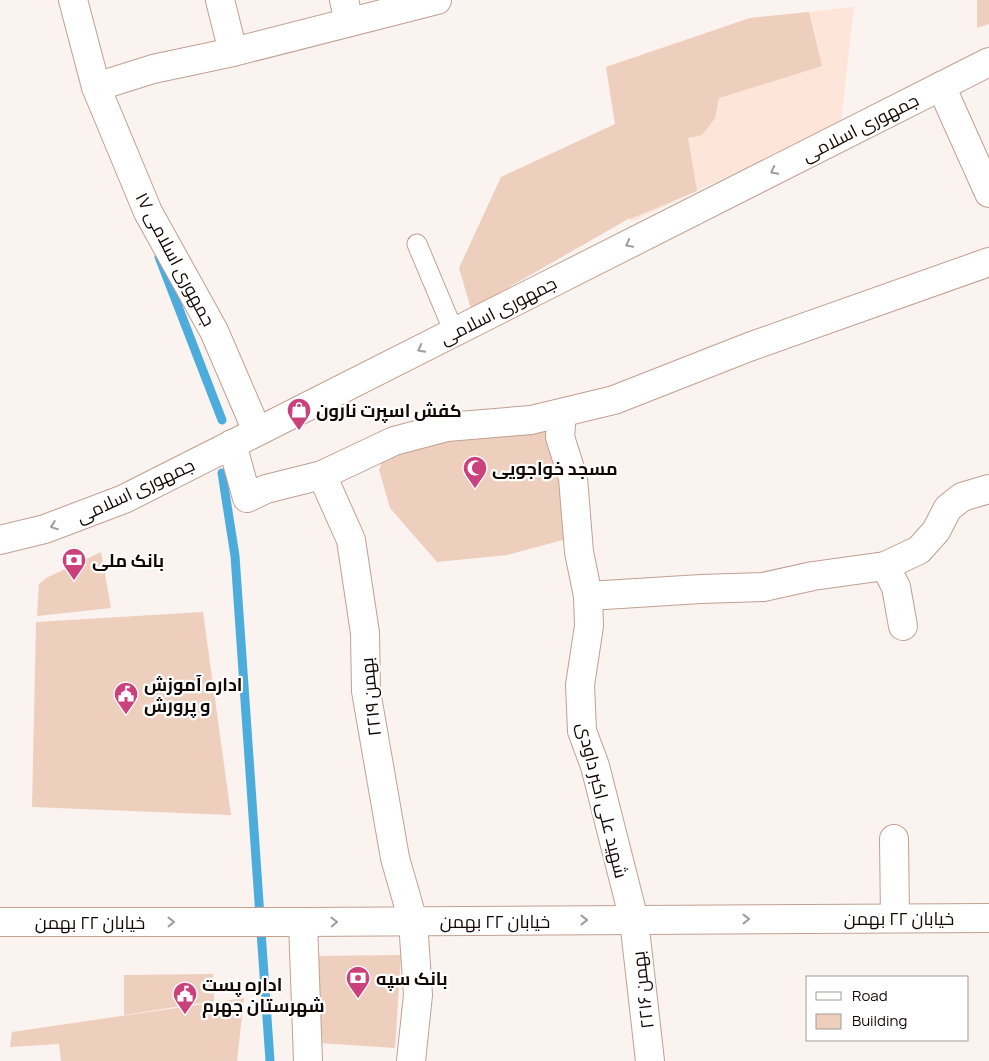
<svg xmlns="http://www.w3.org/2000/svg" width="989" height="1061" font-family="Manrope,Cairo,sans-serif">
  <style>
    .built { fill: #fee5d9 }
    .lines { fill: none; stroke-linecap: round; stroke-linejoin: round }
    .stream { stroke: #4cacdc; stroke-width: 9 }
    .building { fill: #eecebd }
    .service-casing { stroke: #c1a092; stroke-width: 21 }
    .minor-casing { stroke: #c1a092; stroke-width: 30 }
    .tertiary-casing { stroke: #c1a092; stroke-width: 30 }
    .secondary-casing { stroke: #c1a092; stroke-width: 30 }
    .service { stroke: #fff; stroke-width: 19 }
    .minor { stroke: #fff; stroke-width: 28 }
    .tertiary { stroke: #fff; stroke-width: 28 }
    .secondary { stroke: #fff; stroke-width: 28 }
    .oneway { stroke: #a19c9b }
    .labels { text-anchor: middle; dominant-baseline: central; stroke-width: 4.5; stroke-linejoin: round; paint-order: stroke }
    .street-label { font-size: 18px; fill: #130805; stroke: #fff }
    .poi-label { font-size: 18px; font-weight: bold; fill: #130805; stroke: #fff; text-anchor: start }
  </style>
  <rect width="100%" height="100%" fill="#faf3f0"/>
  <polygon class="built" points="854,7 841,122 631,222 606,67 750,18"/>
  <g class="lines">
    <g class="stream">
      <polyline points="159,257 222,420"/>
      <polyline points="222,473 235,556 270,1061"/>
    </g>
  </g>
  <g class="building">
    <polygon points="977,0 989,0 989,24 977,28"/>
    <polygon points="809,12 822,66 719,98 715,118 702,135 688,138 697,191 630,219 630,218 471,309 459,268 501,177 615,124 606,67 750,18"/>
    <polygon points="548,432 561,457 570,538 507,555 437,562 390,508 379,470 384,456 413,444 512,433"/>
    <polygon points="101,552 111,608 37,616 39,584 46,578"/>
    <polygon points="203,612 231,815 32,807 36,622"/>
    <polygon points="401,955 395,1048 319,1043 318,956"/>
    <polygon points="213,974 214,1001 124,1015 124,975"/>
    <polygon points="244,998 237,1061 61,1061 59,1044 10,1047 12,1032"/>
  </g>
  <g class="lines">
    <defs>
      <polyline id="service" points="417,244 454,332"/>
      <g id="minor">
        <polyline points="73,0 96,87 148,212 214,331 257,431"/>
        <polyline points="220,0 233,52"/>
        <polyline points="344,0 349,22"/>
        <polyline points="941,86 989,193"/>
        <polyline points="96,87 153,69 233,52 437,0"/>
        <polyline points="562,413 560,437 573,478 579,552 588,596 589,626 580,685 582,731 595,766 634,920 650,1061"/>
        <polyline points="232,444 247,498 266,489 322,475 394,441 447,427 531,420 614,400 749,347 989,262"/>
        <polyline points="322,475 351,540 365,633 366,691 395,858 413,921 418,995 411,1061"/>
        <polyline points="885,566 896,587 903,626"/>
        <polyline points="588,596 701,589 763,587 813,576 885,566 919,550 936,531 948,508 962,497 989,489"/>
        <polyline points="894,839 895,918"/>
        <polyline points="303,922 308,1061"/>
      </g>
      <polyline id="tertiary" points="0,540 45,529 124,499 989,62"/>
      <polyline id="secondary" points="0,922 303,922 989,918"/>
    </defs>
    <use href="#service" class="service-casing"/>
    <use href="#minor" class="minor-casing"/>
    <use href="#tertiary" class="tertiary-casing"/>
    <use href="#secondary" class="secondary-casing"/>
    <use href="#service" class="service"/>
    <use href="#minor" class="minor"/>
    <use href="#tertiary" class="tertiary"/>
    <use href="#secondary" class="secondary"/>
  </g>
  <defs><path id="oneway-chevron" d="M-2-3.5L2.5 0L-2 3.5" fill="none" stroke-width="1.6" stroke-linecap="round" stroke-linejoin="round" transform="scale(1.25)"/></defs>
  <g class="oneway">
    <use href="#oneway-chevron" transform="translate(774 171) rotate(153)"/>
    <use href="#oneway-chevron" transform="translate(629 244) rotate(153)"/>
    <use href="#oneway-chevron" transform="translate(421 349) rotate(153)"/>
    <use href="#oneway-chevron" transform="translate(54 526) rotate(159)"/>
    <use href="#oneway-chevron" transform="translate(746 919)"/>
    <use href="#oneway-chevron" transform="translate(584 920)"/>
    <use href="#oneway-chevron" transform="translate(171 922)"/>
    <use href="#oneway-chevron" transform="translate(334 922) rotate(-1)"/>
  </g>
  <defs>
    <symbol id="shop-pin" viewBox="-11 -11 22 30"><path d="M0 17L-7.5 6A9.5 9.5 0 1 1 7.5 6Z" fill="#ca417c" stroke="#fff"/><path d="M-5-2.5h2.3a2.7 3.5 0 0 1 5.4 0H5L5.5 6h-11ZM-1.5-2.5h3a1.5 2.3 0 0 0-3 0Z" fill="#fff"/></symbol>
    <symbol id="mosque-pin" viewBox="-11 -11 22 30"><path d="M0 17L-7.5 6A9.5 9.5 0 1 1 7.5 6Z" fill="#ca417c" stroke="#fff"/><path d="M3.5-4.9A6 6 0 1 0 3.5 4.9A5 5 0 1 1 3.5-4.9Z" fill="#fff"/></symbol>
    <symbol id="bank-pin" viewBox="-11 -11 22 30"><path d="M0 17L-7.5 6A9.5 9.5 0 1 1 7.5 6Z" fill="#ca417c" stroke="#fff"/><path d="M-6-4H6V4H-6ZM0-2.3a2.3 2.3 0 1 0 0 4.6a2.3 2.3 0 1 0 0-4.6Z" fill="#fff"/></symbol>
    <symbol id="civic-pin" viewBox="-11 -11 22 30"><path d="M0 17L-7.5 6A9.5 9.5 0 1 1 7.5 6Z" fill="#ca417c" stroke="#fff"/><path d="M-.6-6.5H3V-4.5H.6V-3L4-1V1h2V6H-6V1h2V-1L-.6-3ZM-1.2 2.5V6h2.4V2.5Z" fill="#fff"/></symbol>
  </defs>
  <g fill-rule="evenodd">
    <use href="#shop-pin" x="285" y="396" width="28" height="38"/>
    <use href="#mosque-pin" x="461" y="454" width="28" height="38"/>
    <use href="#bank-pin" x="60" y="546" width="28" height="38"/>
    <use href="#civic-pin" x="112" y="680" width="28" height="38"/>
    <use href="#bank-pin" x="344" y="964" width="28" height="38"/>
    <use href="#civic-pin" x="171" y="980" width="28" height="38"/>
  </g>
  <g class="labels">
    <g class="street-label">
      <text transform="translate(860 127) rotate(-27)">جمهوری اسلامی</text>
      <text transform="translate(176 259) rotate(62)">جمهوری اسلامی ۱۷</text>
      <text transform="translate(498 310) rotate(-27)">جمهوری اسلامی</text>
      <text transform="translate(135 490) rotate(-25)">جمهوری اسلامی</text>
      <text transform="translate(370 697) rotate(-96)">۲۲بهمن ۱۹</text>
      <text transform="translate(603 800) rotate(76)">شهید علی اکبر داودی</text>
      <text x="899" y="918">خیابان ۲۲ بهمن</text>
      <text x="495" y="921">خیابان ۲۲ بهمن</text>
      <text x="90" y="922">خیابان ۲۲ بهمن</text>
      <text transform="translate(642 990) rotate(-97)">۲۲بهمن ۱۶</text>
    </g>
    <g class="poi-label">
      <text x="316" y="410">کفش اسپرت نارون</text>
      <text x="492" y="468">مسجد خواجویی</text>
      <text x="92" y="560">بانک ملی</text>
      <text x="144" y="684">اداره آموزش<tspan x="144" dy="21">و پرورش</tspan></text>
      <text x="376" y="978">بانک سپه</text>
      <text x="202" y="984">اداره پست<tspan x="202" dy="21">شهرستان جهرم</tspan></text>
    </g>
  </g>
  <rect x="806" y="976" width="162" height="65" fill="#ffffff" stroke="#a19c9b"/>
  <rect x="816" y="992" width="25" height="8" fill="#ffffff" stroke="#a19c9b"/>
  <text x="852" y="1001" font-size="15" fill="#130805">Road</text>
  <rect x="816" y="1014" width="25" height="15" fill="#eecebd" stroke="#a19c9b"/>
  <text x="852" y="1026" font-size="15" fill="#130805">Building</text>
</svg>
